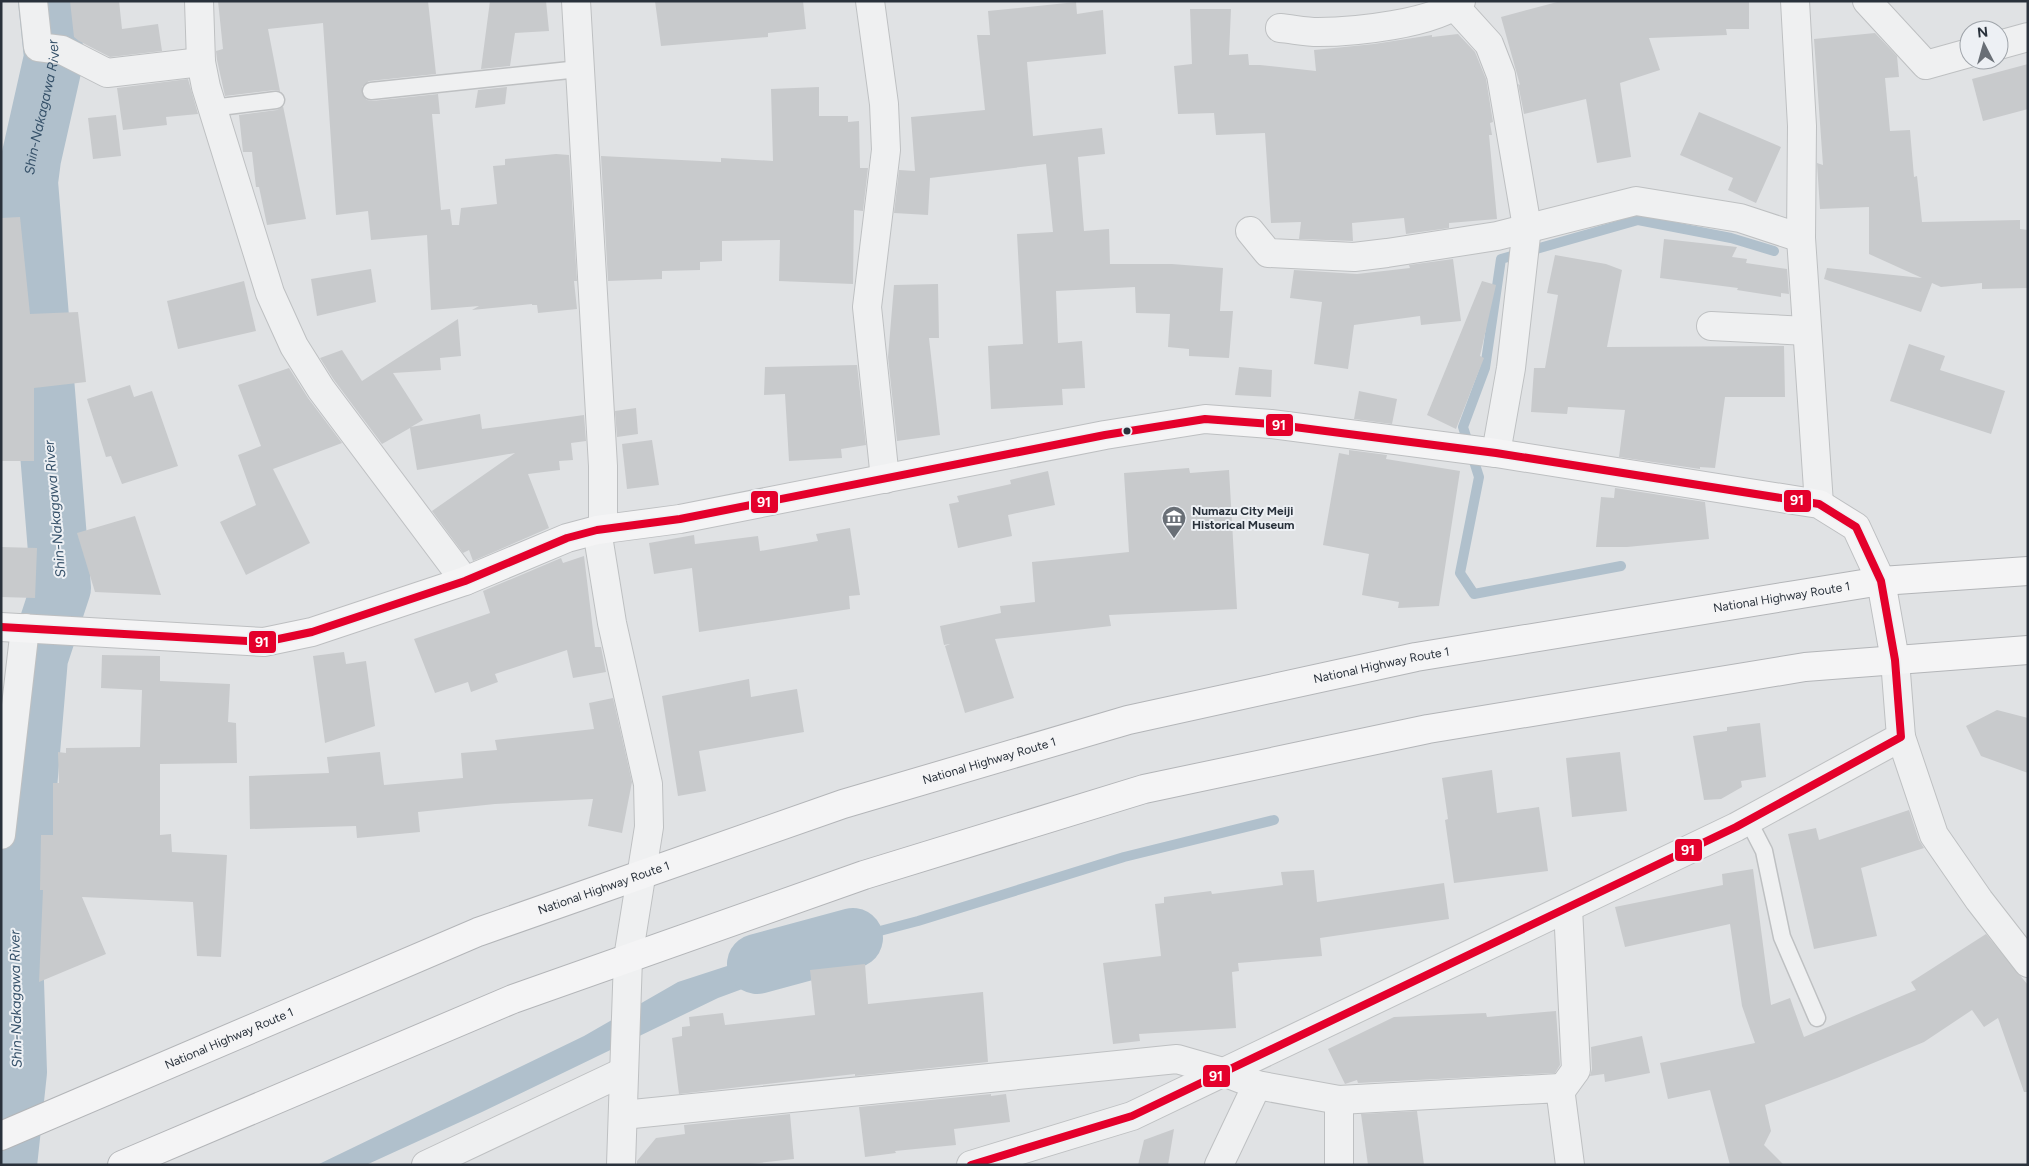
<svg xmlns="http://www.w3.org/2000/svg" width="2029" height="1166" font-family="Figtree,sans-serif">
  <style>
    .water { fill: #b0c0cc }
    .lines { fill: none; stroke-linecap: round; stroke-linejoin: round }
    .stream { stroke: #b0c0cc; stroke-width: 10 }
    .river { stroke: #b0c0cc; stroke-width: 60 }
    .building { fill: #c8cacc }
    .service-casing { stroke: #bec0c2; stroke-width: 19 }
    .minor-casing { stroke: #bec0c2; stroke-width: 30 }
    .tertiary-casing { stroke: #bec0c2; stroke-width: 30 }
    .primary-casing { stroke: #bdbfc1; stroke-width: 30 }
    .trunk-casing { stroke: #b3b5b8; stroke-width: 30 }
    .service { stroke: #eff0f1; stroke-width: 16 }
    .minor { stroke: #eff0f1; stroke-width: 28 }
    .tertiary { stroke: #eff0f1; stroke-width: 28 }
    .primary { stroke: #f4f4f5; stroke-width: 28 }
    .trunk { stroke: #f4f4f5; stroke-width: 28 }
    .bus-1-casing { stroke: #edf0f4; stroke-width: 11 }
    .bus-1 { stroke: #e4002b; stroke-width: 8 }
    .bus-dot { fill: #29313b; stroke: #edf0f4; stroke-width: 2 }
    .labels { text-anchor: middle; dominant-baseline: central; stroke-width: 4; stroke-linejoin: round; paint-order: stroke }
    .poi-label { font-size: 12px; font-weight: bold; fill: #29313b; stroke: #edf0f4; text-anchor: start }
    .street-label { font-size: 12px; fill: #29313b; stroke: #edf0f4 }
    .water-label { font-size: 14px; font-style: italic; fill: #37526a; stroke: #edf0f4 }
    .line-badge { stroke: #edf0f4; stroke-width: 2 }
    .badge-label { font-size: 14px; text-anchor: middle; font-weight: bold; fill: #fff }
  </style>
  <rect width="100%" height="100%" fill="#e0e2e4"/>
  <polygon class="water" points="825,934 846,951 718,998 482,1112 366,1165 317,1165 584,1036 678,982"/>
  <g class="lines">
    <g class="stream">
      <polyline points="1621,566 1474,594 1460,573 1479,477 1463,427 1485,368 1501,259 1638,220 1731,238 1774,251"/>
      <polyline points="853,938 918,921 1124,857 1274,820"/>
    </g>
    <g class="river">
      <polyline points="757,964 853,938"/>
      <path id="s1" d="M7,1165L17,1072L13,952L38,658L61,588L28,182L31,159L54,57L48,1"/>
    </g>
  </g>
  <g class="building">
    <polygon points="70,1 119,1 122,29 158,24 162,51 110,57 79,41 74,37"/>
    <polygon points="218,1 428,1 436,74 369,81 362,87 363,96 367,100 372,101 438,94 440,114 432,114 441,210 450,209 452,225 459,225 461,208 497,204 493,166 505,165 505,159 556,154 569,155 577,281 574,281 577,309 538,313 537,305 532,305 532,304 472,310 479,306 431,310 427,235 371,240 368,211 336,215 323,23 268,29 280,91 275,90 225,96 217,60 216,51 223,49"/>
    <polygon points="490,1 546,1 549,31 515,33 510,66 481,69"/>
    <polygon points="655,1 803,1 806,29 768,33 768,37 661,46"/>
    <polygon points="1561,1 1749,1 1749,29 1726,29 1727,35 1649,38 1660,70 1620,83 1631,157 1597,163 1586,99 1524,114 1518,84 1520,85 1501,17"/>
    <polygon points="1076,2 1077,14 1103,10 1106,54 1027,62 1033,136 1102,128 1105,154 1078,157 1084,231 1109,229 1110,264 1172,264 1223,268 1220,311 1233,311 1229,358 1189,356 1189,349 1168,347 1170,314 1136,313 1135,287 1056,291 1058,343 1082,341 1085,388 1062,389 1063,405 991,409 988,346 1023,344 1017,234 1053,232 1046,164 930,178 928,215 894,213 899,170 915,171 911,117 985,110 977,35 990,35 988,11"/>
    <polygon points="1190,9 1231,9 1229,55 1248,54 1249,65 1260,65 1316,71 1314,50 1374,44 1432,35 1432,37 1458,34 1475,52 1486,79 1493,122 1490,123 1492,135 1489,135 1497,219 1449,223 1449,228 1406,234 1404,218 1352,223 1353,241 1299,239 1301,222 1271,223 1265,133 1216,135 1214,113 1178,114 1174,66 1192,64"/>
    <polygon points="1875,33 1897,56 1899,77 1885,78 1890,131 1910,130 1914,177 1917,176 1922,222 2020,220 2020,229 2028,230 2028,288 1982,289 1982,283 1941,287 1932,283 1921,312 1824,279 1827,268 1922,278 1869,254 1869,207 1820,209 1817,163 1823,165 1814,39"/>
    <polygon points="2028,64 2028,109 1983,121 1972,79"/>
    <polygon points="188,79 198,114 166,117 167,125 123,130 117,88"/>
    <polygon points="507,87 505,104 475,108 478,90"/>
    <polygon points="819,87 819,116 848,116 848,122 859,121 860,168 868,168 863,211 854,210 853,284 779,281 780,240 722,241 722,261 700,262 700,270 662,271 662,279 608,281 601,156 721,162 721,158 773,161 771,89"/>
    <polygon points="283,106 306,219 267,225 259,187 256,187 252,152 243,152 239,115 277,110"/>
    <polygon points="1699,112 1781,147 1756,203 1728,190 1733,178 1680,155"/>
    <polygon points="116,115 121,156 93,159 88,118"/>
    <polygon points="20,217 30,314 78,312 86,382 34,388 34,461 1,461 1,218"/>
    <polygon points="1664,239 1737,247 1732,257 1747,259 1746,263 1787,269 1789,294 1781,293 1781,297 1737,290 1738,288 1660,278"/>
    <polygon points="1555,255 1606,264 1622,270 1607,347 1784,346 1785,397 1725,397 1715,468 1700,467 1700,469 1619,457 1625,410 1568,407 1567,414 1531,412 1534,368 1545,368 1558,295 1547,293"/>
    <polygon points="1453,259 1461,321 1421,325 1420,316 1354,325 1348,369 1314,364 1322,302 1290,298 1294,270 1357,274 1410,268 1409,265"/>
    <polygon points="371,269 376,302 317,316 311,279"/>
    <polygon points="244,281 256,331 178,349 167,301"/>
    <polygon points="1482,281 1496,285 1480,356 1484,358 1456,429 1427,415"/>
    <polygon points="938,284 939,338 929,338 940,435 897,441 888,357 894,285"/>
    <polygon points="458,319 461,356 440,358 441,370 393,373 423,420 411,427 480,414 482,429 584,415 586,441 571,443 573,460 559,461 560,470 528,474 549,528 473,561 469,550 463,553 432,511 515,453 417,470 410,428 382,444 334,380 320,358 342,350 362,381"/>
    <polygon points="1909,344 1945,356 1940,370 2005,391 1991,434 1890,401"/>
    <polygon points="857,365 866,445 841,449 842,458 789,461 785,394 764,395 765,367"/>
    <polygon points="1239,367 1272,370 1271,397 1235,395"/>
    <polygon points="289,368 308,398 342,443 273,469 310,543 246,575 220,522 256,505 238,455 261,446 238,385"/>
    <polygon points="130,385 134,397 152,391 178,466 122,484 111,456 106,457 87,399"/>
    <polygon points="1359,391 1397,399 1392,424 1354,419"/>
    <polygon points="636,408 638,434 617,437 615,411"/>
    <polygon points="652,440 659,485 627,489 622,444"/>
    <polygon points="1349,450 1387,455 1386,459 1460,471 1439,606 1398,608 1399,602 1362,595 1369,554 1323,545 1339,453 1349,455"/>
    <polygon points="1189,468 1190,473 1229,470 1237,609 1109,615 1111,626 995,639 1014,698 965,713 945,646 950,644 944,645 940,626 1001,613 1000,606 1035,602 1032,562 1129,552 1124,473"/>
    <polygon points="1048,471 1055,505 1008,515 1012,536 958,548 949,504 959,502 957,496 1011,484 1010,480"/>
    <polygon points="1615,488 1705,502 1709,539 1627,547 1596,547 1601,497 1614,498"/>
    <polygon points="135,516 161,595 95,592 77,533"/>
    <polygon points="850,528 860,595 849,596 850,609 699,632 692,568 654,574 649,543 694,535 695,544 758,536 760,551 818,541 816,534"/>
    <polygon points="1,547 37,548 35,598 1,597"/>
    <polygon points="584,556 595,647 601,647 606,672 573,678 567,650 495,674 498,682 471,692 468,682 435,693 414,639 490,613 483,591 561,558 563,563"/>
    <polygon points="344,652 346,664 366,661 375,726 325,743 313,656"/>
    <polygon points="102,655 160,656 160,681 230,684 228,722 236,723 237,763 160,764 160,835 171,834 172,852 227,855 221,957 197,956 193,902 82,897 106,954 39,982 43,890 40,890 41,835 53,835 53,783 59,783 58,752 66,753 66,748 140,747 142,690 101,688"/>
    <polygon points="749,679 751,697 797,689 804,732 699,751 706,791 678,796 662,696"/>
    <polygon points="613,698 632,782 622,833 588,826 593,799 495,804 418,812 420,832 357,838 356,826 250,829 249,776 329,773 327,757 380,752 384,785 463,778 461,753 497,750 495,740 594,729 589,703"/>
    <polygon points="1997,710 2028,718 2028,773 1981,756 1966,726"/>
    <polygon points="1760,723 1766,777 1741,781 1742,787 1721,799 1704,800 1693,736 1727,731 1727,727"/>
    <polygon points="1620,752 1627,811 1572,817 1566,758"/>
    <polygon points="1492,770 1497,813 1539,807 1548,871 1454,883 1445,820 1448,819 1442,778"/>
    <polygon points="1909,810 1919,840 1924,848 1861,868 1877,936 1814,949 1788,834 1816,828 1819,840"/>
    <polygon points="1753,869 1771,1005 1790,998 1804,1037 1916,990 1911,982 1986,934 2028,985 2028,1092 2024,1092 1998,1018 1984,1027 1972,1010 1924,1042 1837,1078 1765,1105 1771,1131 1764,1145 1784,1165 1730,1165 1710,1090 1668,1099 1660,1063 1755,1043 1742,1006 1730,924 1625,947 1615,907 1723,885 1722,874"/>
    <polygon points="1314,870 1317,902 1444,883 1449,919 1320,938 1322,956 1238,963 1239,971 1232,972 1236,1028 1139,1034 1140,1041 1113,1044 1103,963 1161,956 1155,904 1164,903 1164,897 1211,891 1212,894 1283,885 1281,872"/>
    <polygon points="865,964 868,1004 983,992 988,1062 855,1076 855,1074 679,1094 672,1038 682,1036 682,1027 690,1026 689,1017 723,1013 725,1025 815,1015 810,970"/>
    <polygon points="1556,1011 1560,1065 1555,1073 1358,1083 1357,1080 1345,1084 1328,1049 1394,1017 1486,1013 1487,1017"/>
    <polygon points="1642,1036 1650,1073 1605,1082 1604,1074 1590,1076 1592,1069 1591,1047"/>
    <polygon points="991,1094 991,1096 1006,1094 1010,1122 954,1129 956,1145 895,1151 896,1153 865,1157 859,1107"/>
    <polygon points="1417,1111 1424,1165 1368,1165 1361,1114"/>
    <polygon points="790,1114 794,1159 741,1165 637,1165 637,1161 656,1138 685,1134 684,1125"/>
    <polygon points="1174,1129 1168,1165 1138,1165 1144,1140"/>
  </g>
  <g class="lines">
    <defs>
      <g id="service">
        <polyline points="371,91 579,69"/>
        <polyline points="212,108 276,100"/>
        <polyline points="1748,820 1764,851 1782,937 1817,1018"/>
      </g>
      <g id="minor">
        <polyline points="33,1 38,47 62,50 107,73 201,62"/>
        <polyline points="199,1 201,62 206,87 270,293 294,346 321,389 465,581"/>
        <polyline points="576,1 603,466 603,529"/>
        <polyline points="870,1 884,104 886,150 867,307 885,479"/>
        <polyline points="1450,1 1489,44 1501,75 1527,227 1511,368 1496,453"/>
        <polyline points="1795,1 1802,126 1801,238 1819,504"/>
        <polyline points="1867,1 1926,65 1969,53"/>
        <path d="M1280,28C1292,29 1306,32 1318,32C1354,32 1434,24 1461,1"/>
        <polyline points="1999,45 2028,37"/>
        <polyline points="1250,231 1268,253 1354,257 1387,253 1497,236 1636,201 1740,218 1801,238"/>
        <polyline points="1711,326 1807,331"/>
        <polyline points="597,530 612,623 648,784 649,827 628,958"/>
        <polyline points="1901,737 1934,835 1979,900 2028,963"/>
        <polyline points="1,835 25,628"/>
        <polyline points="1560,1092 1576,1070 1568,908"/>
        <polyline points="623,1115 1177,1059 1226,1073 1257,1085 1339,1100 1560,1088 1570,1165"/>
        <polyline points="426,1165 623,1072"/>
        <polyline points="971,1165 1132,1116 1736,827 1901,737 1895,660"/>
        <polyline points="1219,1165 1257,1085"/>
        <polyline points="1339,1165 1339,1100"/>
      </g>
      <polyline id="tertiary" points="621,1165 628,958"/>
      <polyline id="primary" points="1,627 264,642 312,632 465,581 567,538 597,530 680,519 1105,435 1205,419 1271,424 1496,453 1819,504 1856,527 1881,581 1895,660"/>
      <g id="trunk">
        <path id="s2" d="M1,1136L478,932L843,804L1128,720L1416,657L1795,595L1881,581L2028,571"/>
        <polyline points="122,1165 513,999 864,875 1144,789 1428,729 1805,667 2028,650"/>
      </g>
    </defs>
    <use href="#service" class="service-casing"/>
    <use href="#minor" class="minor-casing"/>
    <use href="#tertiary" class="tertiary-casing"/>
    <use href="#primary" class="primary-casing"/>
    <use href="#trunk" class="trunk-casing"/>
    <use href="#service" class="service"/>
    <use href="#minor" class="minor"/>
    <use href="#tertiary" class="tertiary"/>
    <use href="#primary" class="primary"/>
    <use href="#trunk" class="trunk"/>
    <defs>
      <polyline id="bus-1" points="1,627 264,642 312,632 465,581 567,538 597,530 680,519 1105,435 1205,419 1271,424 1496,453 1819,504 1856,527 1881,581 1895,660 1901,737 1736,827 1132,1116 971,1165"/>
    </defs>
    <use href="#bus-1" class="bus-1-casing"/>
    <use href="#bus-1" class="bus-1"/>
  </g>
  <defs>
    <symbol id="museum-pin" viewBox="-11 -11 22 30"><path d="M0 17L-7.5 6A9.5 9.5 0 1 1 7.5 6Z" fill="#696f76" stroke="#edf0f4"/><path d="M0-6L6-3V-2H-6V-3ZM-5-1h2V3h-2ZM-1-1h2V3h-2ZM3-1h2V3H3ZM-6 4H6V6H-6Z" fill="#fff"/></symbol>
  </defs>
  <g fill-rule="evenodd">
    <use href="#museum-pin" x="1160" y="504" width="28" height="38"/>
  </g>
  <circle class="bus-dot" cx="1127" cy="431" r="4.5"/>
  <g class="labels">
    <g class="poi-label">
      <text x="1192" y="511">Numazu City Meiji<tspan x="1192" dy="14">Historical Museum</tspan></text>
    </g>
    <g class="street-label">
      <text stroke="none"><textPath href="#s2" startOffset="1868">National Highway Route 1</textPath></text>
      <text stroke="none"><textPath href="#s2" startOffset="1462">National Highway Route 1</textPath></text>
      <text stroke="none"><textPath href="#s2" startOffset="1058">National Highway Route 1</textPath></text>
      <text stroke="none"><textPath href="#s2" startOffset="652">National Highway Route 1</textPath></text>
      <text stroke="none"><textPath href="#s2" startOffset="248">National Highway Route 1</textPath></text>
    </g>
    <g class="water-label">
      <text stroke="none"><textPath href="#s1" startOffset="1066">Shin-Nakagawa River</textPath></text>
      <text transform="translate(55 509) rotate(-95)">Shin-Nakagawa River</text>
      <text transform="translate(16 999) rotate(-91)">Shin-Nakagawa River</text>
    </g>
  </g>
  <g class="line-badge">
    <rect x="1265" y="413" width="29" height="24" rx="5" fill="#e4002b"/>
    <rect x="1783" y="489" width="29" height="24" rx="5" fill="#e4002b"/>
    <rect x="750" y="490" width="29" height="24" rx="5" fill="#e4002b"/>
    <rect x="248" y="630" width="29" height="24" rx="5" fill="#e4002b"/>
    <rect x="1674" y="838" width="29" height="24" rx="5" fill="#e4002b"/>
    <rect x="1202" y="1064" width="29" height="24" rx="5" fill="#e4002b"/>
  </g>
  <g class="badge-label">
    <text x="1279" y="430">91</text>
    <text x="1797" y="505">91</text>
    <text x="764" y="507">91</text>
    <text x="262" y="647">91</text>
    <text x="1688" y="855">91</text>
    <text x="1216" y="1081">91</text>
  </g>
  <rect width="2029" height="1166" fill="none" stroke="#29313b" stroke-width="5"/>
  <g transform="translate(1984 45) rotate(354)"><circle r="24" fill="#edf0f4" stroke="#9fa4aa"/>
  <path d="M0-4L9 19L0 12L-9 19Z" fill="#696f76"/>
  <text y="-8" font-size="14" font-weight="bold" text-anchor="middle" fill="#29313b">N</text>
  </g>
</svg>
